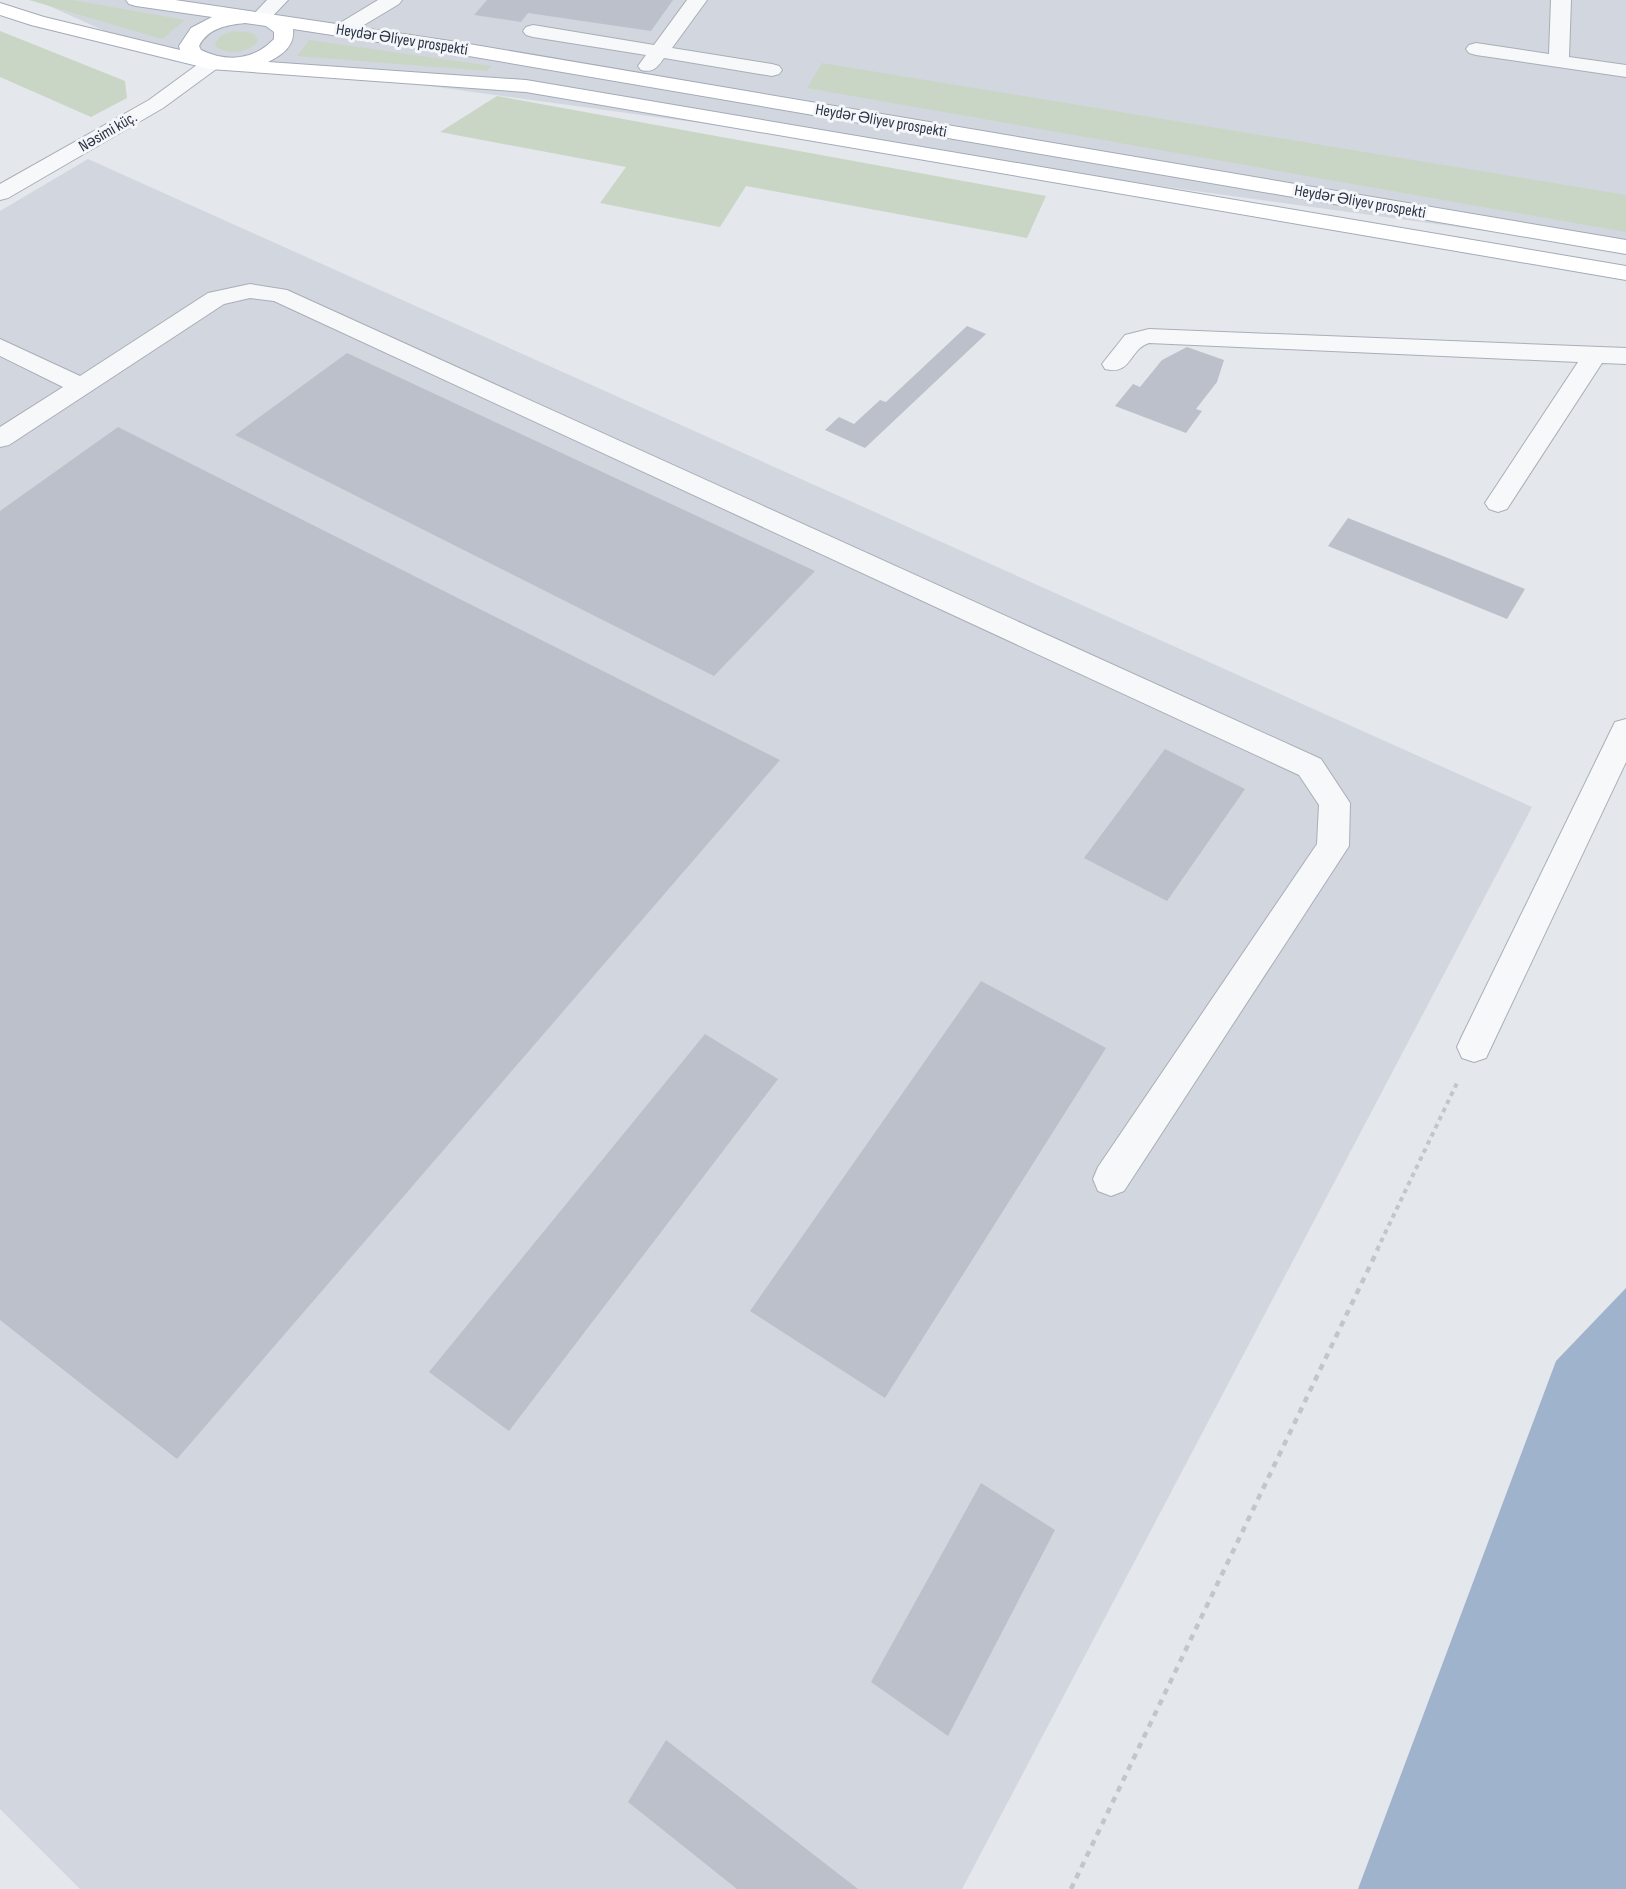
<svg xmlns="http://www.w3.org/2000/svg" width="1626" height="1889" font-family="'Sofia Sans Condensed',sans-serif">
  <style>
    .built { fill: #d2d6de }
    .green { fill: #c9d6c5 }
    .water { fill: #9fb4cc }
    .building { fill: #bbc0ca }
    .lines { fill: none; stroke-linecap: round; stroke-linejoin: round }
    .minor-casing { stroke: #a9aeb7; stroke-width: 2 }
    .major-casing { stroke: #a3abb8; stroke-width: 2 }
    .path-far1 { stroke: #c2c5cb; stroke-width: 4; stroke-dasharray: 4.5 4.5; stroke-linecap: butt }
    .path { stroke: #c2c5cb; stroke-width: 4.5; stroke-dasharray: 6 6; stroke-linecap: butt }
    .minor { fill: #f7f8fa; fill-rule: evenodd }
    .major { fill: #fff; fill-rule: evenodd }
    .labels { text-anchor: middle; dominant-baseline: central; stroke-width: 6; stroke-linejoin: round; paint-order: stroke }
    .far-street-label { font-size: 16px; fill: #2b3445; stroke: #f4f6f9 }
  </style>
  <rect width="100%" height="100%" fill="#e4e7ec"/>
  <g class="built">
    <polygon points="36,0 1626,0 1626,250 138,46"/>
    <polygon points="88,159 1532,807 962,1889 80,1889 0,1809 0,211"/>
  </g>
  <g class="green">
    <polygon points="29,0 72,0 185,20 162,39"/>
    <polygon points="0,31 125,81 127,98 91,117 0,77"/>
    <path d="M233,31L253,33L258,39L257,43C246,53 229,55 216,47L215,44L220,36Z"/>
    <polygon points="309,40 491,66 487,71 297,56"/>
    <polygon points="822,63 1626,195 1626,232 807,88"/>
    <polygon points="497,96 1046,196 1027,238 746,186 720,227 600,203 626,167 440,132"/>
  </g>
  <polygon class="water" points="1626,1288 1626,1889 1358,1889 1556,1361"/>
  <g class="building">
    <polygon points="487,0 673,0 651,31 528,13 521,22 474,15"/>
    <polygon points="967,326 986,334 865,448 825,430 839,417 854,424 880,400 886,402"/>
    <polygon points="1187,347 1224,360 1217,382 1196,409 1202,411 1186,433 1115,406 1133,384 1140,387 1162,360"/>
    <polygon points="347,353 815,571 714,676 235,435"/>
    <polygon points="118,427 780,760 177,1459 0,1320 0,511"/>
    <polygon points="1348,518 1525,589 1507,619 1328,546"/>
    <polygon points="1165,749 1245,789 1167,901 1084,858"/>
    <polygon points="981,981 1106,1048 885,1398 750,1311"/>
    <polygon points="705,1034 778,1079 509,1431 429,1372"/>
    <polygon points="981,1483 1055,1530 948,1736 871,1682"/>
    <polygon points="666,1740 858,1889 737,1889 628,1802"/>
  </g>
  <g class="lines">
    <defs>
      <g id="minor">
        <polygon points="267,0 288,0 267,22 253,22 250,18"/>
        <polygon points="378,0 402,0 399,4 349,34 335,34 332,30 335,26"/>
        <path d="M687,0H707L672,48L772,64L779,66L782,70L779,74L772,76L664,58C657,68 653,73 641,70L638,66L646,55L533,37L526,35L523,31L526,27L533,25L654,45Z"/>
        <polygon points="1551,0 1571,0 1569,57 1626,65 1626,77 1476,55 1469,53 1466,49 1469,45 1476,43 1549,54"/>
        <polygon points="212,57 219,59 222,63 219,67 163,108 8,198 0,200 0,184 149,100 205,59"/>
        <polygon points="250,284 287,290 1321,759 1350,803 1349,846 1124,1191 1111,1196 1098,1191 1093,1179 1098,1167 1317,844 1319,805 1299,775 274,301 250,298 224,304 9,445 0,447 0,427 63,387 0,356 0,339 80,376 208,293"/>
        <path d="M1149,329L1626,348V364L1602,363L1507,509L1498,512L1489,509L1485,503L1578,362L1149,343C1129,349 1132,376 1105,369L1102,364L1125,335Z"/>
        <polygon points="1626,719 1626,762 1486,1058 1474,1062 1462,1058 1457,1047 1462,1036 1611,730 1615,722"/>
      </g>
      <path id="major" d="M126,0H175L457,42L1626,240V254L457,54L293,29C295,46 282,55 268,62L526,80L1626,266V280L526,92L210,69L31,25L0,15V3L44,17L180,50L179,46L191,28L212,17L136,6L129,4ZM245,23L266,26L274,32V39C253,61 226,62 201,50L199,46C208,28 227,25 245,23Z"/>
    </defs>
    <use href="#minor" class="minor-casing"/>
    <use href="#major" class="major-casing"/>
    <polyline class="path-far1" points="1377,1250 1457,1083"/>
    <polyline class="path" points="1071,1889 1378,1249"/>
    <use href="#minor" class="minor"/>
    <use href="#major" class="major"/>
  </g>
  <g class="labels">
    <g class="far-street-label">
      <text transform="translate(402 40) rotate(9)">Heydər Əliyev prospekti</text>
      <text transform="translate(881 121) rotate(10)">Heydər Əliyev prospekti</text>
      <text transform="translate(108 132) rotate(-30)">Nəsimi küç.</text>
      <text transform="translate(1360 202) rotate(10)">Heydər Əliyev prospekti</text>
    </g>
  </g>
</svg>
